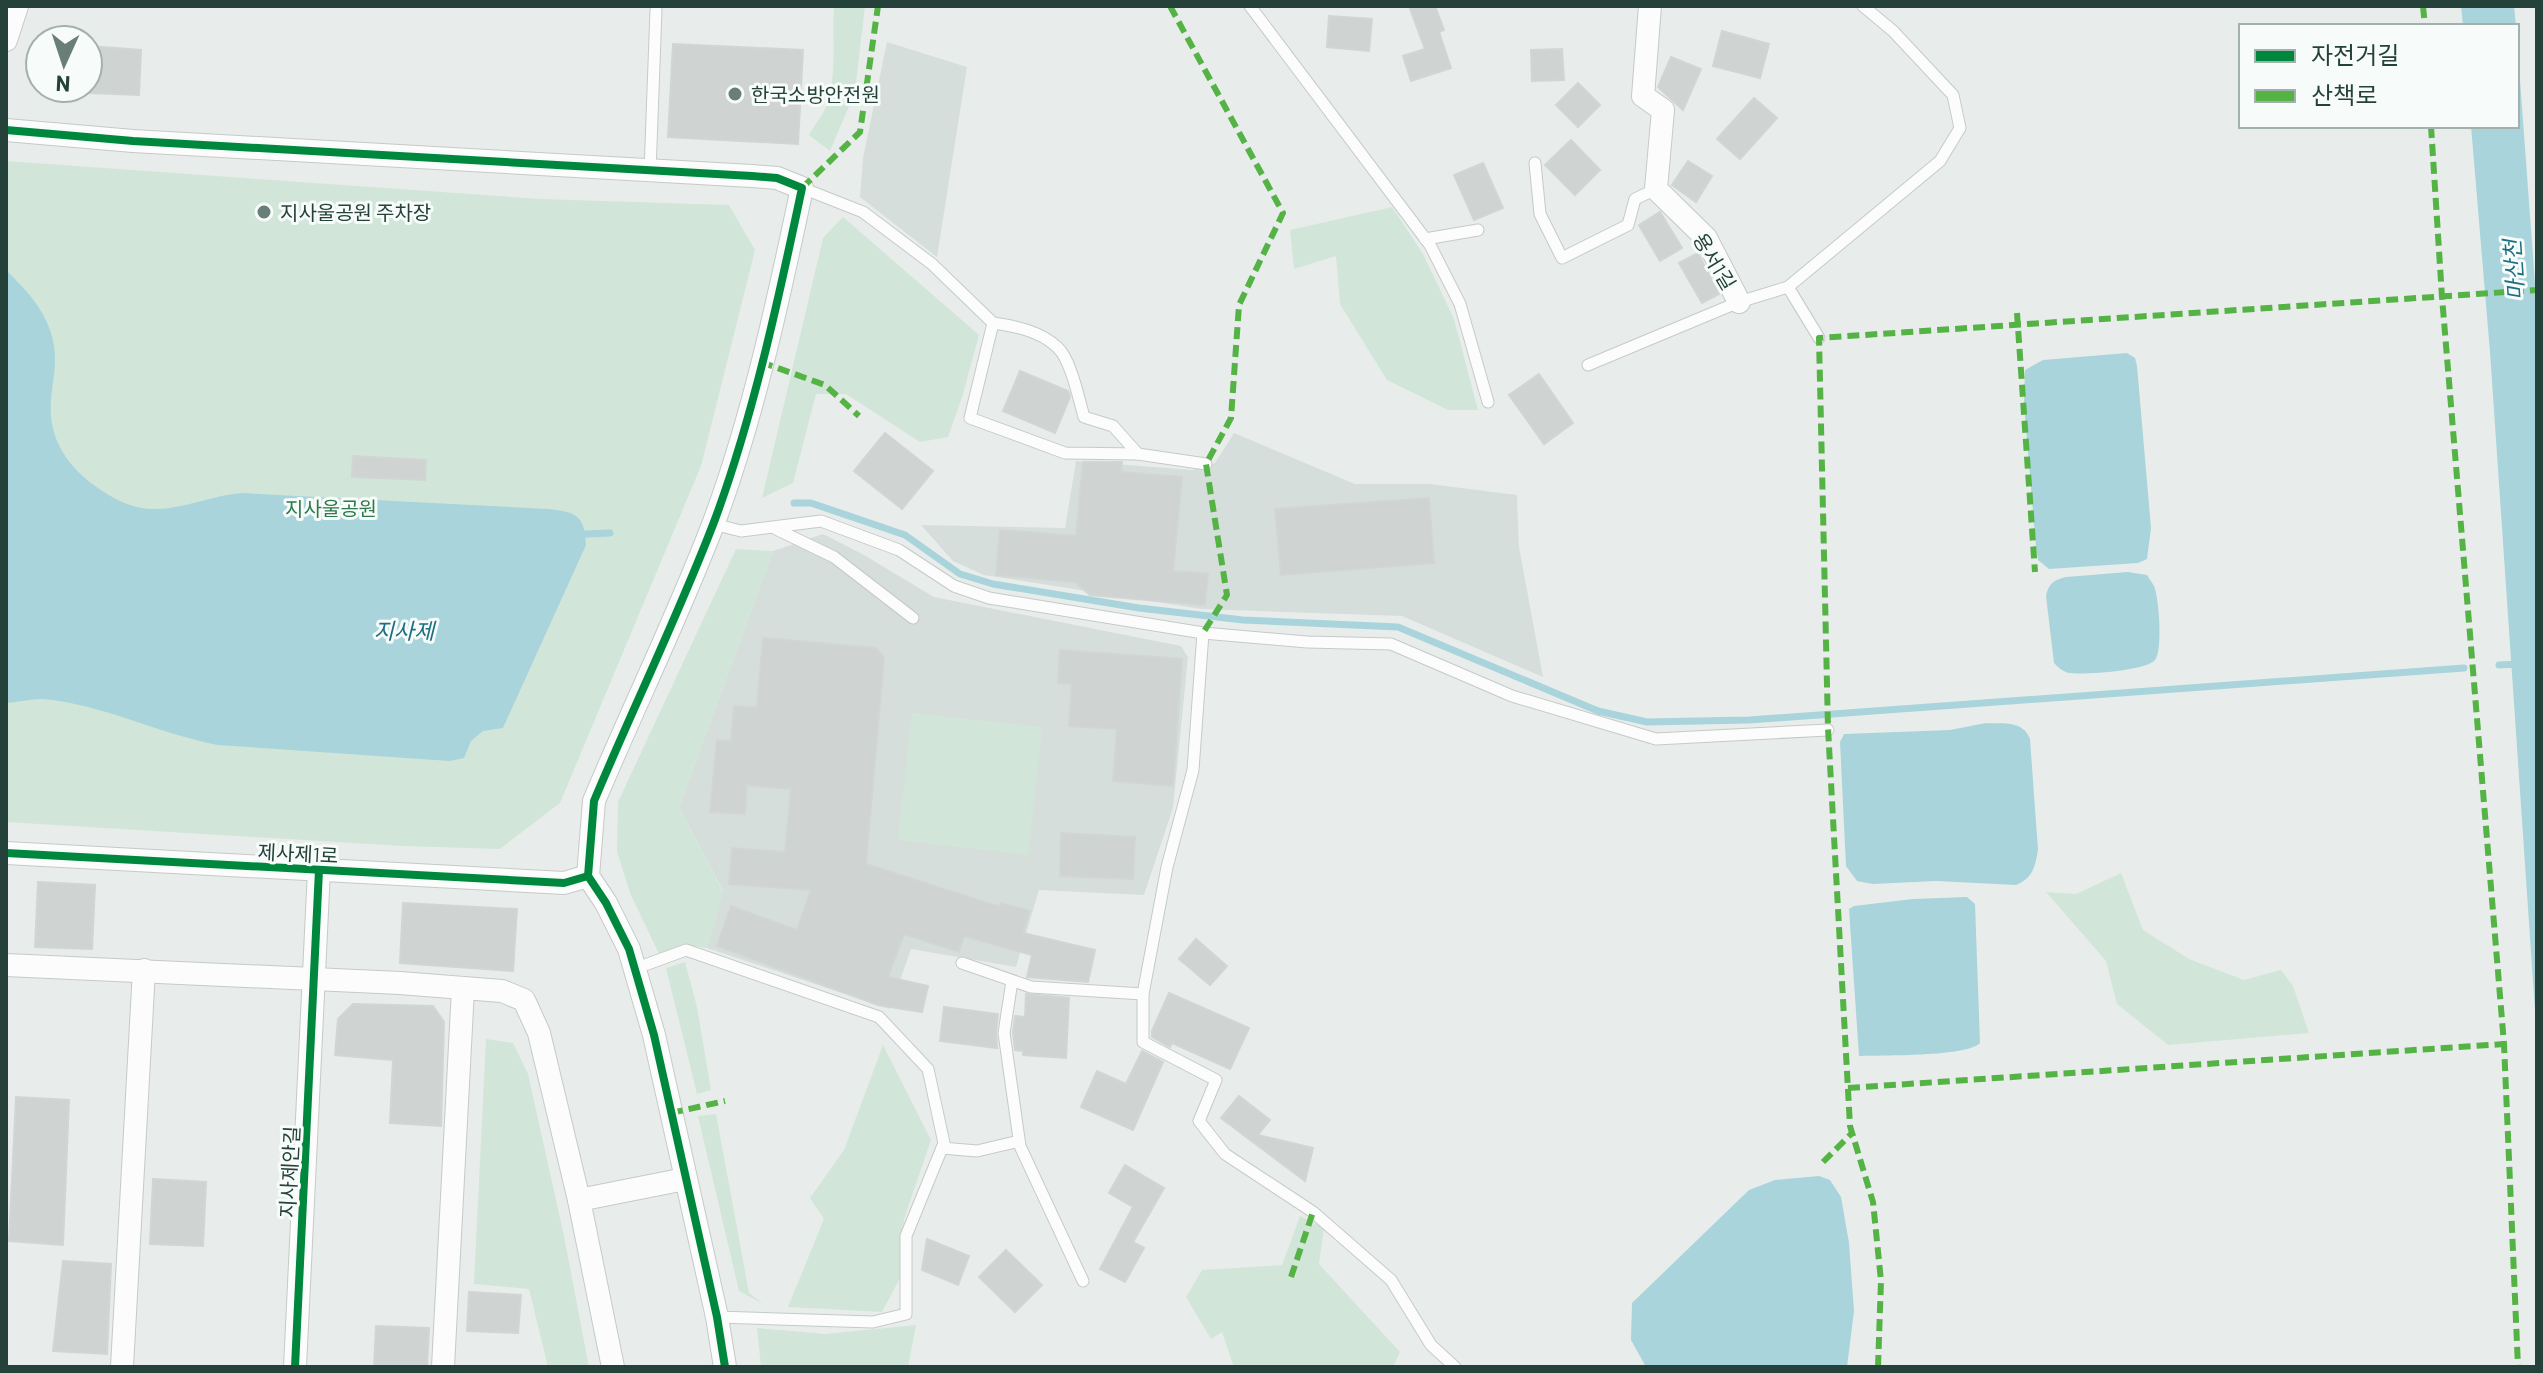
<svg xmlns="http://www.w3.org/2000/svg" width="2543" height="1373" font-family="Barlow,'Noto Sans KR',sans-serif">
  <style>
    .built { fill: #d6dedb }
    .green { fill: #d1e6d8 }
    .water { fill: #a9d4db }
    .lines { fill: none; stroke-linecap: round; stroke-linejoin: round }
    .stream { stroke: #a9d4db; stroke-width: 7 }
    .building { fill: #cfd4d2; stroke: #d1d6d4; stroke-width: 2 }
    .lane-casing { stroke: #c5cac8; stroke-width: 13 }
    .street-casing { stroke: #c5cac8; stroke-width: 24 }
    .lane { stroke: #fcfcfc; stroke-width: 11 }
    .street { stroke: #fcfcfc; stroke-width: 22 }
    .quiet { stroke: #55b346; stroke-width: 6; stroke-dasharray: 12 6; stroke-linecap: butt }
    .cycleway-casing { stroke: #f7fbf9; stroke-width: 13 }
    .cycleway { stroke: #00873e; stroke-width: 8 }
    .poi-dot { fill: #697e78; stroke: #f7fbf9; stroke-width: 3 }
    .labels { text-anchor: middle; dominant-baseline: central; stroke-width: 6; stroke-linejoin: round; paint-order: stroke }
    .poi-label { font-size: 20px; fill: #24423a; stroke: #f7fbf9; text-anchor: start }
    .street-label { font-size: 20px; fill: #24423a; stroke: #f7fbf9 }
    .park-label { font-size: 20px; fill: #2d7a4b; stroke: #f7fbf9 }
    .water-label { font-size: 22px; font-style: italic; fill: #1c6f80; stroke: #f7fbf9 }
  </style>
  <rect width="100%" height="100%" fill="#e8edeb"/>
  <g class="built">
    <polygon points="887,42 967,67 937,257 860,197 863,158"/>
    <polygon points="1234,433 1355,484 1430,484 1517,495 1519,547 1543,677 1402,616 1201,609 984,575 953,561 921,525 1065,528 1076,461 1193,470 1215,463"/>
    <polygon points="823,534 864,555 934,597 1181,646 1188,657 1173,808 1144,895 1039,890 1016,967 911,949 890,1009 707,948 723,891 679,807 773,551"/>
  </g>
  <g class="green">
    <path d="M834,6H865L855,92L830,151L809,135C815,124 825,113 828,101C837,71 832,37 834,6Z"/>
    <polygon points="6,161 540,199 729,205 755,250 701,466 560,803 500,849 402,846 6,822"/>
    <polygon points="1392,207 1423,254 1454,319 1478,410 1448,410 1387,380 1340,304 1336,256 1294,269 1290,230"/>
    <polygon points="843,217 979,335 963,394 948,437 920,442 846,394 816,394 793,483 762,498 823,238"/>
    <polygon points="736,549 773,551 679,807 723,892 707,948 686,945 659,954 630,893 617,851 618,802"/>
    <polygon points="912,713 1042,727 1028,855 898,840"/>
    <polygon points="2121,873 2143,930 2189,959 2244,980 2281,970 2293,986 2309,1033 2168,1045 2117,1004 2106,961 2046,892 2076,894"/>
    <polygon points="685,962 697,1007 711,1090 697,1094 666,968"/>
    <polygon points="486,1039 513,1043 528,1074 564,1236 589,1367 548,1367 529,1289 474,1284"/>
    <polygon points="883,1045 931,1140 904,1219 900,1278 882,1312 788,1307 824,1219 810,1198 844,1150"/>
    <polygon points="716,1114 749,1293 763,1304 739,1291 698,1116"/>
    <polygon points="1300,1216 1324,1228 1319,1264 1400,1352 1393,1367 1234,1367 1222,1332 1211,1339 1186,1297 1202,1270 1282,1265"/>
    <polygon points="916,1325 908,1367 761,1367 757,1328 825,1334"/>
  </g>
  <g class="water">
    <polygon points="2461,6 2514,6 2516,26 2463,26"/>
    <polygon points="2517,40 2537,310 2537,1040 2490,352 2471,126 2517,126"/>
    <path d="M6,270C25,289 43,307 51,333C59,359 53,375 51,400C48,435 64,462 91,483C110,497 128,508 152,509C182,510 212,495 242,493L548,509C576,512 585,515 586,545L503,728L483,731L471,741L464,758L450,761L218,745C159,734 102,704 43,699C31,699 18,702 6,703Z"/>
    <polygon points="2127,353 2135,358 2137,366 2151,528 2147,559 2138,563 2049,569 2038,560 2036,547 2024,404 2025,370 2043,360"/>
    <path d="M2128,572L2147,575C2149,579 2152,582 2154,586C2159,597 2163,651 2155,660C2146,671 2083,675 2069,673C2062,671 2059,668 2054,663L2046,596C2049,583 2054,580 2066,577Z"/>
    <path d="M1986,723C2003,724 2023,720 2030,739L2038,850C2035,867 2033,878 2016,885L1936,881L1873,884L1857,881L1846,866L1840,742L1844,734L1950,730Z"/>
    <path d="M1967,897L1975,904L1980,1043C1967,1057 1881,1055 1859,1056L1849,909L1854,906L1913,899Z"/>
    <polygon points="1819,1176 1830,1180 1841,1197 1849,1243 1854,1311 1847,1367 1646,1367 1631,1340 1632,1303 1749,1190 1775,1180"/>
  </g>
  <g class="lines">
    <g class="stream">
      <polyline points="794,503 811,503 905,535 960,574 993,584 1139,608 1243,620 1398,627 1598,711 1647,722 1749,720 2464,668"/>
      <polyline points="586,534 610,533"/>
      <polyline points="2499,665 2537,663"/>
    </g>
  </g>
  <g class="building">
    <polygon points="1409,6 1435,6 1444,30 1439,32 1451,68 1411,81 1403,56 1425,49"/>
    <polygon points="1329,16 1372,19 1369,51 1327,47"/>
    <polygon points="1722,31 1769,44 1760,78 1713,66"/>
    <polygon points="673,44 803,50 798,144 668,137"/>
    <polygon points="88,46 141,50 139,95 88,93"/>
    <polygon points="1562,49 1564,80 1532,81 1531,50"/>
    <polygon points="1671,57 1701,69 1683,110 1658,87"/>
    <polygon points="1578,83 1600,105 1578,127 1556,105"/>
    <polygon points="1754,98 1777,118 1740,159 1717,139"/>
    <polygon points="1571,140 1600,170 1575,195 1545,165"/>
    <polygon points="1688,161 1712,176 1696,202 1672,185"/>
    <polygon points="1483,163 1503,208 1474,220 1454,175"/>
    <polygon points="1660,212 1682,248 1660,261 1639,225"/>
    <polygon points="1698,253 1719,294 1702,303 1679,263"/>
    <polygon points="1020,371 1068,391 1070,397 1055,433 1003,411"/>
    <polygon points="1539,374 1573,423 1544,444 1509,395"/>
    <polygon points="885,433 933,471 902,509 854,471"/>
    <polygon points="353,456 426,460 425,480 352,477"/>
    <polygon points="1083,462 1122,462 1121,472 1182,477 1173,571 1208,574 1205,605 1090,595 1075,582 996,575 1000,530 1076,536"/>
    <polygon points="1429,498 1434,563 1281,575 1275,509"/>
    <polygon points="763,638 876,648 884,657 866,864 1000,907 1001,903 1030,911 1023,933 1095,950 1088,982 1027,977 1032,955 964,936 959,952 904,934 888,977 928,986 922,1012 878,1005 717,946 731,906 797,930 811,890 729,884 732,848 785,852 791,789 747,785 745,814 710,812 717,740 731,741 734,706 757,708"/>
    <polygon points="1060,650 1182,659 1173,786 1113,781 1117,729 1069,726 1072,684 1058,683"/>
    <polygon points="1061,833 1135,837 1133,879 1060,876"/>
    <polygon points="38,882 95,885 92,949 35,947"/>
    <polygon points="403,903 517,909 513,971 400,963"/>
    <polygon points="1196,939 1227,966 1210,985 1179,959"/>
    <polygon points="1169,993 1249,1028 1230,1069 1172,1043 1170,1047 1152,1037 1152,1031"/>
    <polygon points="1026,994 1069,998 1066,1058 1023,1055 1023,1051 1015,1050 1013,1033 1015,1016 1025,1017"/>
    <polygon points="353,1004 433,1006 444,1022 441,1126 390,1123 393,1060 335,1055 338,1019"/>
    <polygon points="944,1007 998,1014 996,1032 997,1048 940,1041"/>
    <polygon points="1142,1051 1163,1062 1133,1130 1081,1107 1097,1071 1126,1084"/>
    <polygon points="1239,1096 1270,1120 1258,1135 1313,1148 1305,1181 1221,1118"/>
    <polygon points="16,1097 69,1100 63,1245 9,1241"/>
    <polygon points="1125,1165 1164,1188 1133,1242 1144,1248 1125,1282 1100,1269 1133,1207 1109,1193"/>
    <polygon points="153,1179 206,1182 203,1246 150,1244"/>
    <polygon points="927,1239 969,1256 958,1285 922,1270"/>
    <polygon points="1006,1250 1042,1285 1015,1312 979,1277"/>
    <polygon points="63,1261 111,1264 107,1354 53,1351"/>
    <polygon points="469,1292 521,1295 518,1333 467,1331"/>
    <polygon points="376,1326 429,1328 427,1367 374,1367"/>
  </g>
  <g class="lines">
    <defs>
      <g id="lane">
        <polyline points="1250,6 1430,245 1460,304 1488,402"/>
        <polyline points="1535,163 1540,214 1562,258 1628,225 1635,199 1656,189"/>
        <polyline points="650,172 656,10"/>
        <polyline points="802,188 863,212 932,264 993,323 970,418 1065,453 1138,454 1206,464"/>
        <polyline points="1425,239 1478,230"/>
        <polyline points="1788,287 1819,338"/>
        <path d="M993,323C1015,326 1040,331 1057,347C1071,359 1079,400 1084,417L1113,426L1138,454"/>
        <polyline points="1588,365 1739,302 1788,287 1940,161 1960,128 1953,95 1893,31 1863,6"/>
        <polyline points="713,524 741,531 821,521 899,550 954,586 989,598 1203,633 1307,642 1391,644 1512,696 1656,739 1828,730"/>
        <polyline points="776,529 834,557 913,618"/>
        <polyline points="962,963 1031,987 1143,994 1167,867 1193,770 1203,633"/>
        <polyline points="634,969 686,950 879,1017 928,1069 944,1143 906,1236 906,1314 873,1322 717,1317"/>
        <polyline points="1012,981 1004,1033 1020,1146 1083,1281"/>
        <polyline points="1143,994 1143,1042 1216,1080 1199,1121 1225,1154 1313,1212 1391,1280 1431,1345 1455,1367"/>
        <polyline points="942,1148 977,1151 1019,1141"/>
      </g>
      <g id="street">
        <polyline points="1650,6 1643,96 1663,110 1656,189 1706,238 1739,302"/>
        <polyline points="6,40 17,6"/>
        <path d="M6,130L133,141L752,176L777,178L802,188C779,297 753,418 714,522C678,616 633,708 594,801L588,876L606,903L629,949L654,1035L717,1317L725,1367"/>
        <polyline points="6,853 564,883 588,876"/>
        <polyline points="6,965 400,983 502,991 524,1000 539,1033 579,1200 613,1367"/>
        <polyline points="579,1200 685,1179"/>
        <polyline points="122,1367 144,970"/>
        <polyline points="295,1367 319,870"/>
        <polyline points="443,1367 463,989"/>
      </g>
    </defs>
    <use href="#lane" class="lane-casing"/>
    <use href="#street" class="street-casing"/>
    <use href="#lane" class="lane"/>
    <use href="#street" class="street"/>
    <g class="quiet">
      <polyline points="1170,6 1283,213 1239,305 1231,418 1206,464 1227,595 1203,633"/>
      <polyline points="2423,6 2425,26"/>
      <polyline points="2431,126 2442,297 2504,1044 2518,1367"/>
      <polyline points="802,188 860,132 878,6"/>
      <polyline points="2017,313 2035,572"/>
      <polyline points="761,362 825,385 859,416"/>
      <polyline points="1848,1088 2504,1044"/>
      <polyline points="671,1113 725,1101"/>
      <polyline points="1823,1162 1852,1133"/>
      <polyline points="1291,1277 1313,1212"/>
      <polyline points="1878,1367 1881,1281 1873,1202 1850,1126 1828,728 1819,338 2537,290"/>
    </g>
    <defs>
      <g id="cycleway">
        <path d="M6,130L133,141L752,176L777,178L802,188C779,297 753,418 714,522C678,616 633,708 594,801L588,876L606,903L629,949L654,1035L717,1317L725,1367"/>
        <polyline points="6,853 564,883 588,876"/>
        <polyline points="295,1367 319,870"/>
      </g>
    </defs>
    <use href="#cycleway" class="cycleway-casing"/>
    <use href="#cycleway" class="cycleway"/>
  </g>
  <g class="poi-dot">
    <circle cx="735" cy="94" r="8"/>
    <circle cx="264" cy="212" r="8"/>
  </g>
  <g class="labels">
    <g class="poi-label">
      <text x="751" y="94">한국소방안전원</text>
      <text x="280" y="212">지사울공원 주차장</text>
    </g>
    <g class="street-label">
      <text transform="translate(1715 261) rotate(59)">용서1길</text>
      <text transform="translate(298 853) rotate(3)">제사제1로</text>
      <text transform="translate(289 1172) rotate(-87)">지사제안길</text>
    </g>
    <g class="park-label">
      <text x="331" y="508">지사울공원</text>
    </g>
    <g class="water-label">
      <text transform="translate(2513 270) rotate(-94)">마산천</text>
      <text x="404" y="630">지사제</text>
    </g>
  </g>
  <rect width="2543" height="1373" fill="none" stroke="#24423a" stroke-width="16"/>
  <rect x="2239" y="24" width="280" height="104" fill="#f7fbf9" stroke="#a3b1ad" stroke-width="2"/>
  <rect x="2255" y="50" width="40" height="12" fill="#00873e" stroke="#a3b1ad" stroke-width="2"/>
  <text x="2311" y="64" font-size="24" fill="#24423a">자전거길</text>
  <rect x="2255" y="90" width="40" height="12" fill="#55b346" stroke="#a3b1ad" stroke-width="2"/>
  <text x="2311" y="104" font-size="24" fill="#24423a">산책로</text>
  <g transform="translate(64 64) rotate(183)"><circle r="38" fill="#f7fbf9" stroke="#a3b1ad" stroke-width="2"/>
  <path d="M0-6L14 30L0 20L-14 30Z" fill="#697e78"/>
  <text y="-12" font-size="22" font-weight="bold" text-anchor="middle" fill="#24423a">N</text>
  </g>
</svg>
